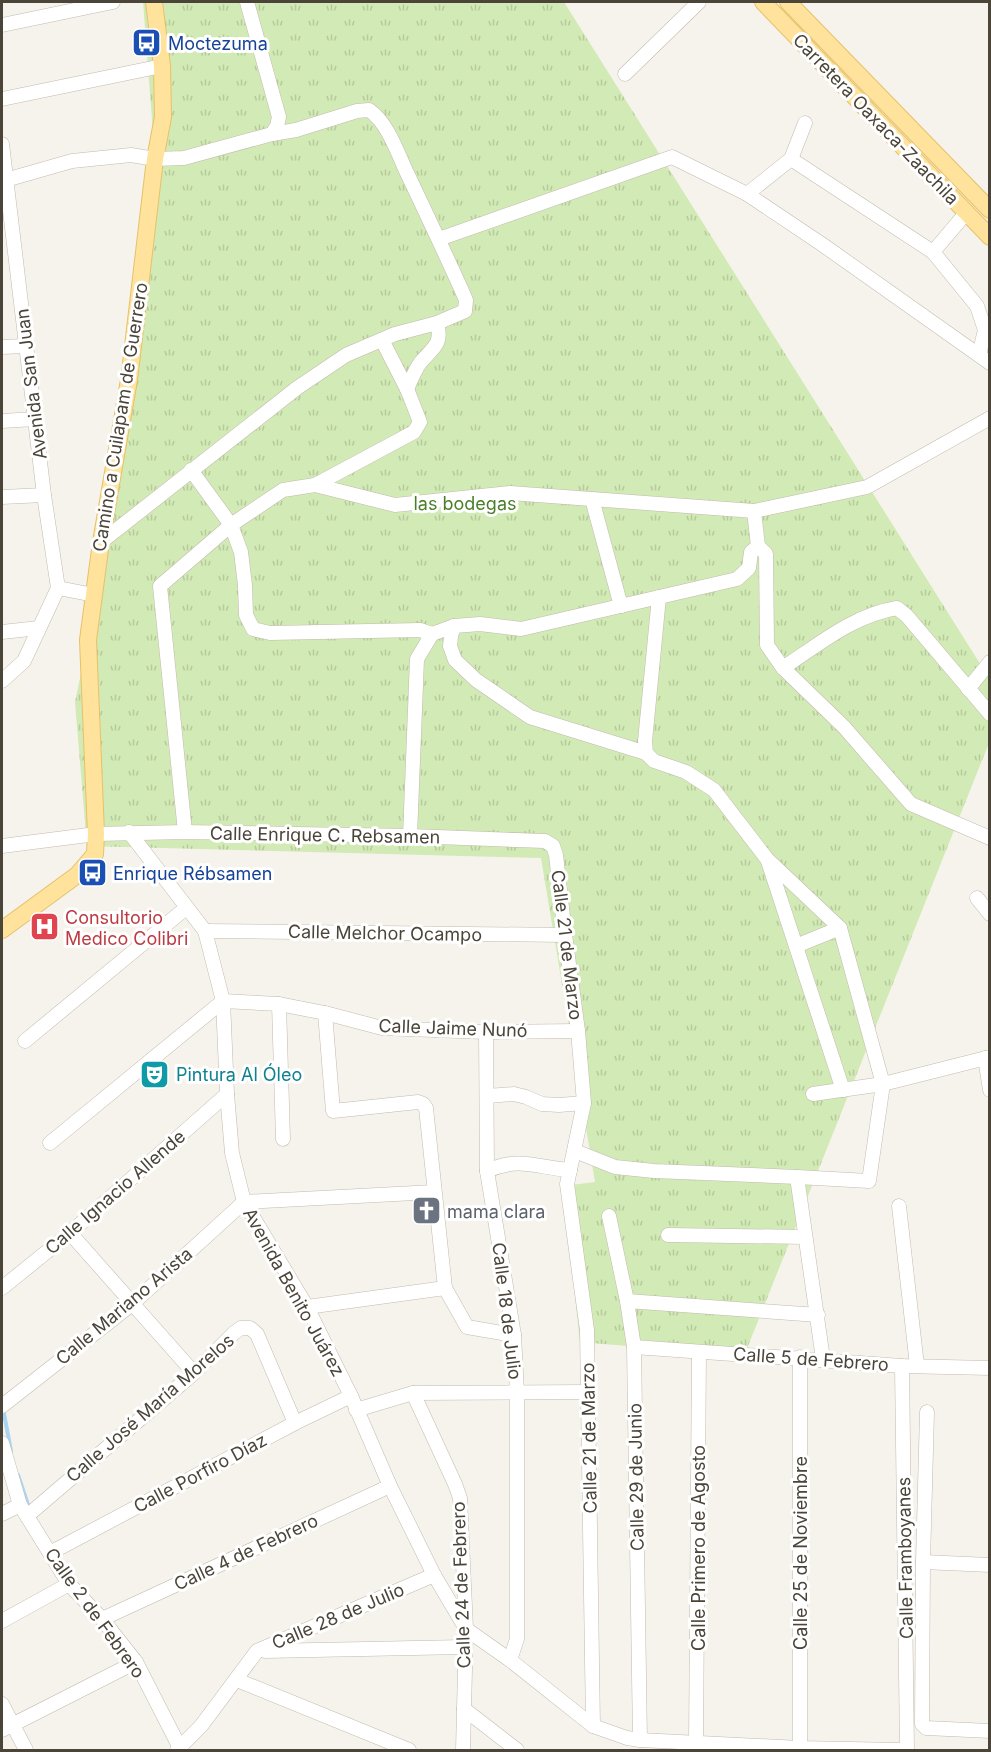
<svg xmlns="http://www.w3.org/2000/svg" width="991" height="1752" font-family="Inter,sans-serif">
  <style>
    .park { fill: url(#park-tufts) }
    .lines { fill: none; stroke-linecap: round; stroke-linejoin: round }
    .stream { stroke: #a9d4f2; stroke-width: 4 }
    .minor-casing { stroke: #c2bbae; stroke-width: 15 }
    .major-casing { stroke: #e6c16a; stroke-width: 18 }
    .minor { stroke: #fff; stroke-width: 14 }
    .major { stroke: #ffe39c; stroke-width: 16 }
    .labels { text-anchor: middle; dominant-baseline: central; stroke-width: 6; stroke-linejoin: round; paint-order: stroke }
    .transit-label { font-size: 18px; fill: #164399; stroke: #fff; text-anchor: start }
    .street-label { font-size: 18px; fill: #4b4439; stroke: #fff }
    .park-label { font-size: 18px; fill: #4a7f2a; stroke: #fff }
    .health-label { font-size: 18px; fill: #be3a42; stroke: #fff; text-anchor: start }
    .culture-label { font-size: 18px; fill: #0d838f; stroke: #fff; text-anchor: start }
    .worship-label { font-size: 18px; fill: #5b616d; stroke: #fff; text-anchor: start }
  </style>
  <defs>
    <pattern id="park-tufts" width="24" height="20" patternUnits="userSpaceOnUse" patternTransform="scale(1.5)"><rect width="24" height="20" fill="#d2eab5"/><path d="M3 7l-1-3M5 7V3M7 7l1-3M15 17l-1-3M17 17v-4M19 17l1-3" fill="none" stroke="#b6ca9c"/></pattern>
  </defs>
  <rect width="100%" height="100%" fill="#f6f3ec"/>
  <polygon class="park" points="143,2 564,2 989,678 989,743 744,1356 580,1342 563,1186 595,1182 541,858 87,846 75,702 88,640 155,159"/>
  <g class="lines">
    <g class="stream">
      <polyline points="3,1408 11,1451"/>
      <polyline points="18,1475 29,1508"/>
    </g>
    <defs>
      <g id="minor">
        <polyline points="247,2 279,117 277,126 272,134"/>
        <polyline points="2,25 113,2"/>
        <polyline points="625,74 699,2"/>
        <polyline points="2,99 162,66"/>
        <polyline points="2,144 44,495 58,588 94,595"/>
        <polyline points="791,159 933,252 977,306 985,330 979,355"/>
        <path d="M2,181L72,161L131,155L155,159L184,158L272,134L296,130L357,111L369,110C388,123 397,152 407,173C427,215 447,257 466,300L465,311L437,323L395,334L346,355L297,388L101,542"/>
        <polyline points="747,194 791,159 805,123"/>
        <polyline points="439,239 672,157 747,194 823,245 990,363"/>
        <polyline points="933,252 966,213"/>
        <polyline points="382,340 407,389"/>
        <polyline points="2,347 25,346"/>
        <polyline points="2,421 35,419"/>
        <polyline points="191,470 231,525 241,552 245,585 246,615 253,629 270,633 420,630 432,634"/>
        <path d="M315,485L414,432L420,422L407,389C411,380 415,370 420,363C433,347 443,345 437,323"/>
        <polyline points="2,497 44,495"/>
        <polyline points="592,499 621,606"/>
        <polyline points="754,511 758,546 766,554 767,645 783,668 844,727 911,804 990,838"/>
        <polyline points="454,626 451,636 450,646 455,660 476,680 530,717 646,753"/>
        <polyline points="2,632 39,628"/>
        <path d="M783,668C819,644 854,615 897,608L907,616L990,714"/>
        <polyline points="2,681 24,661 58,588"/>
        <polyline points="968,689 990,662"/>
        <polyline points="129,832 205,931 223,1001 227,1094 232,1153 244,1202 307,1307 351,1396 390,1486 434,1575 466,1629 510,1660 593,1726 627,1738 640,1740 800,1748 900,1750"/>
        <polyline points="185,832 160,586 231,525 283,490 315,485 395,505 510,493 754,511 867,487 990,418"/>
        <polyline points="410,836 417,659 432,634 454,626 480,624 521,629 737,579 749,568 751,552 758,546"/>
        <polyline points="2,846 96,834 185,832 410,836 545,841 553,846 556,855 565,935 578,1031 584,1103 567,1184 587,1330 593,1726"/>
        <polyline points="768,861 843,1090"/>
        <polyline points="977,898 990,914"/>
        <polyline points="205,931 565,935"/>
        <polyline points="796,946 840,928"/>
        <polyline points="279,1004 283,1139"/>
        <polyline points="325,1013 333,1111 418,1102 423,1104 426,1108 445,1288 467,1327 514,1335"/>
        <polyline points="486,1032 487,1171 514,1335 517,1393 517,1639 510,1660"/>
        <polyline points="25,1041 186,908"/>
        <polyline points="985,1058 990,1090"/>
        <polyline points="813,1094 883,1084 990,1057"/>
        <polyline points="487,1096 514,1094 526,1097 542,1104 559,1105 584,1103"/>
        <polyline points="50,1143 223,1001 279,1004 325,1013 382,1028 486,1032 578,1031"/>
        <polyline points="575,1151 615,1167 654,1171 797,1177 869,1181 883,1084 840,928 767,859 714,790 686,772 654,761 646,753 645,741 659,597"/>
        <path d="M487,1171C520,1156 537,1168 570,1170"/>
        <polyline points="797,1177 823,1359"/>
        <polyline points="899,1206 917,1366"/>
        <polyline points="609,1216 627,1301 634,1347 640,1740"/>
        <polyline points="70,1233 194,1373"/>
        <polyline points="668,1235 805,1237"/>
        <polyline points="2,1288 70,1233 227,1094"/>
        <polyline points="627,1301 818,1315"/>
        <polyline points="307,1307 445,1288"/>
        <polyline points="634,1347 902,1366 990,1368"/>
        <polyline points="902,1366 907,1750"/>
        <polyline points="413,1393 455,1484 460,1498 466,1629 463,1750"/>
        <polyline points="2,1406 132,1304 244,1202 434,1192"/>
        <polyline points="356,1410 413,1393 588,1392"/>
        <polyline points="927,1412 923,1562 922,1724 926,1728 990,1731"/>
        <polyline points="2,1443 20,1505 69,1584 102,1619 136,1662 180,1748"/>
        <polyline points="2,1514 20,1505"/>
        <polyline points="27,1516 194,1373 234,1333 241,1328 250,1328 257,1334 295,1423"/>
        <polyline points="50,1553 295,1423 351,1396"/>
        <polyline points="923,1562 990,1565"/>
        <polyline points="102,1619 390,1486"/>
        <polyline points="2,1621 69,1584"/>
        <polyline points="265,1651 464,1647"/>
        <polyline points="237,1680 409,1750"/>
        <polyline points="2,1704 26,1750"/>
        <polyline points="464,1709 517,1750"/>
        <polyline points="2,1730 136,1662"/>
        <polyline points="696,1743 699,1352"/>
        <polyline points="800,1748 800,1357"/>
        <polyline points="177,1750 201,1726 257,1651 434,1575"/>
      </g>
      <g id="major">
        <polyline points="763,2 990,237"/>
        <polyline points="788,2 990,210"/>
        <polyline points="2,930 77,875 95,854 96,834 88,640 101,542 129,380 155,159 163,117 162,66 154,2"/>
      </g>
    </defs>
    <use href="#minor" class="minor-casing"/>
    <use href="#major" class="major-casing"/>
    <use href="#minor" class="minor"/>
    <use href="#major" class="major"/>
  </g>
  <defs>
    <symbol id="bus-square" viewBox="-11 -11 22 22"><rect x="-9" y="-9" width="18" height="18" rx="4" fill="#1a4fb4" stroke="#fff"/><path d="M-5-6H5V4H4V6H2V4H-2V6H-4V4H-5ZM-3.5-4V0h7V-4ZM-3.5 1.2v1.5H-2V1.2ZM2 1.2v1.5H3.5V1.2Z" fill="#fff"/></symbol>
    <symbol id="hospital-square" viewBox="-11 -11 22 22"><rect x="-9" y="-9" width="18" height="18" rx="4" fill="#e0444e" stroke="#fff"/><path d="M-5-5h3v3.5h4V-5h3V5h-3V1.5h-4V5h-3Z" fill="#fff"/></symbol>
    <symbol id="theatre-square" viewBox="-11 -11 22 22"><rect x="-9" y="-9" width="18" height="18" rx="4" fill="#0f9aa8" stroke="#fff"/><path d="M-5-5.5Q0-4 5-5.5V0Q5 5 0 6Q-5 5-5 0ZM-3.3-2.5H-1v1.5H-3.3ZM1-2.5H3.3v1.5H1ZM-2.8 1Q0 5.5 2.8 1Z" fill="#fff"/></symbol>
    <symbol id="church-square" viewBox="-11 -11 22 22"><rect x="-9" y="-9" width="18" height="18" rx="4" fill="#6b7280" stroke="#fff"/><path d="M-1.2-6h2.4v3.5h3.3v2.4h-3.3V6h-2.4V-.1h-3.3v-2.4h3.3Z" fill="#fff"/></symbol>
  </defs>
  <g fill-rule="evenodd">
    <use href="#bus-square" x="130" y="26" width="33" height="33"/>
    <use href="#bus-square" x="76" y="856" width="33" height="33"/>
    <use href="#hospital-square" x="28" y="910" width="33" height="33"/>
    <use href="#theatre-square" x="138" y="1058" width="33" height="33"/>
    <use href="#church-square" x="410" y="1194" width="33" height="33"/>
  </g>
  <g class="labels">
    <g class="transit-label">
      <text x="168" y="43">Moctezuma</text>
      <text x="113" y="873">Enrique Rébsamen</text>
    </g>
    <g class="street-label">
      <text transform="translate(876 119) rotate(46)">Carretera Oaxaca-Zaachila</text>
      <text transform="translate(31 384) rotate(-97)">Avenida San Juan</text>
      <text transform="translate(120 417) rotate(-81)">Camino a Cuilapam de Guerrero</text>
      <text transform="translate(325 835) rotate(1)">Calle Enrique C. Rebsamen</text>
      <text transform="translate(385 933) rotate(1)">Calle Melchor Ocampo</text>
      <text transform="translate(567 945) rotate(83)">Calle 21 de Marzo</text>
      <text transform="translate(453 1028) rotate(2)">Calle Jaime Nunó</text>
      <text transform="translate(115 1192) rotate(-41)">Calle Ignacio Allende</text>
      <text transform="translate(294 1292) rotate(61)">Avenida Benito Juárez</text>
      <text transform="translate(124 1306) rotate(-40)">Calle Mariano Arista</text>
      <text transform="translate(507 1311) rotate(83)">Calle 18 de Julio</text>
      <text transform="translate(811 1359) rotate(4)">Calle 5 de Febrero</text>
      <text transform="translate(150 1408) rotate(-41)">Calle José María Morelos</text>
      <text transform="translate(589 1438) rotate(-91)">Calle 21 de Marzo</text>
      <text transform="translate(200 1473) rotate(-28)">Calle Porfiro Díaz</text>
      <text transform="translate(636 1477) rotate(-91)">Calle 29 de Junio</text>
      <text transform="translate(698 1548) rotate(-90)">Calle Primero de Agosto</text>
      <text transform="translate(246 1552) rotate(-25)">Calle 4 de Febrero</text>
      <text transform="translate(800 1553) rotate(-90)">Calle 25 de Noviembre</text>
      <text transform="translate(905 1558) rotate(-91)">Calle Framboyanes</text>
      <text transform="translate(461 1585) rotate(-92)">Calle 24 de Febrero</text>
      <text transform="translate(95 1613) rotate(54)">Calle 2 de Febrero</text>
      <text transform="translate(338 1616) rotate(-23)">Calle 28 de Julio</text>
    </g>
    <g class="park-label">
      <text x="465" y="503">las bodegas</text>
    </g>
    <g class="health-label">
      <text x="65" y="917">Consultorio<tspan x="65" dy="21">Medico Colibri</tspan></text>
    </g>
    <g class="culture-label">
      <text x="176" y="1074">Pintura Al Óleo</text>
    </g>
    <g class="worship-label">
      <text x="447" y="1211">mama clara</text>
    </g>
  </g>
  <rect width="991" height="1752" fill="none" stroke="#4b4439" stroke-width="6"/>
</svg>
